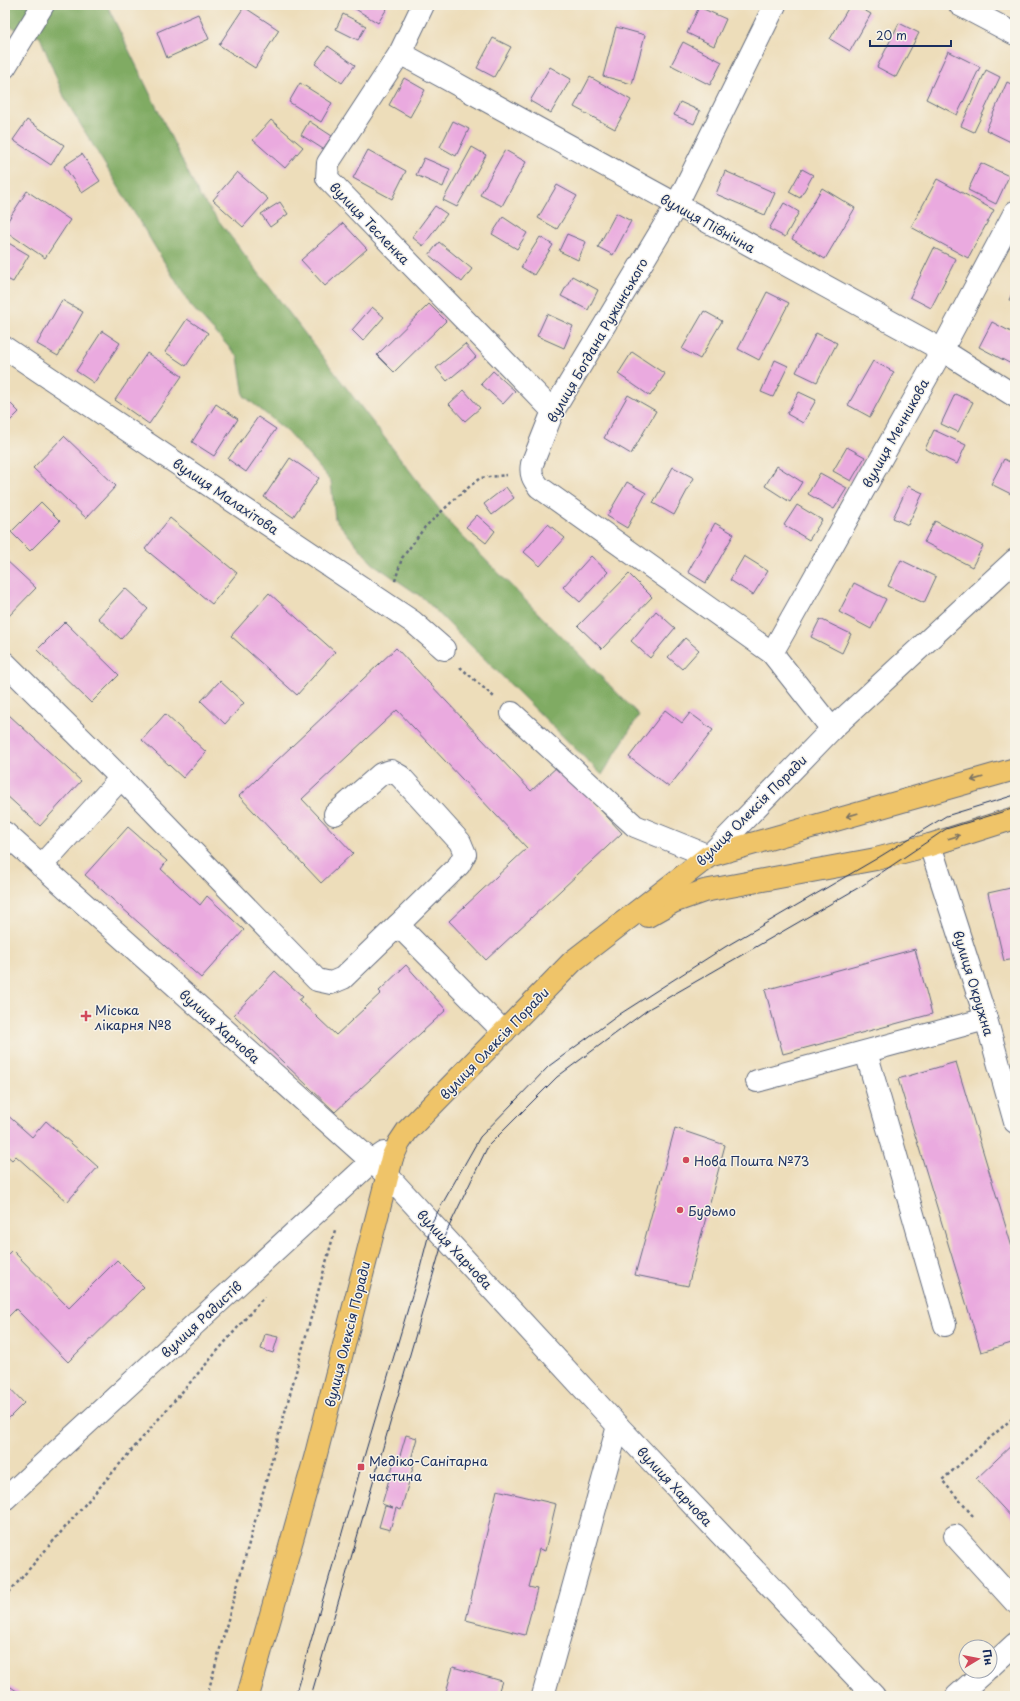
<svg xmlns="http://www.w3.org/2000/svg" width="1020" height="1701" font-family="'Playpen Sans',sans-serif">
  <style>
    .forest { fill: #80ab63; stroke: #4e6d60 }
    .building { fill: #eaaadf }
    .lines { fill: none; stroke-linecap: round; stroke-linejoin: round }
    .minor-casing { stroke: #646c7e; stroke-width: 24 }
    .major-casing { stroke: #646c7e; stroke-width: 24 }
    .path { stroke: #646c7e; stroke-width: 2.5; stroke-dasharray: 3 3; stroke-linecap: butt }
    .minor { stroke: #fff; stroke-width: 22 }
    .major { stroke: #efc469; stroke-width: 22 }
    .tram { stroke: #1b2f5e; stroke-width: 1 }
    .oneway { stroke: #7a7263 }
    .poi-dot { fill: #d1495b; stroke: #f7f3e8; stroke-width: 1.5 }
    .labels { text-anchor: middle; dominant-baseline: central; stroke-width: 3; stroke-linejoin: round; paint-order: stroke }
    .street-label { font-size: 13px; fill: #1b2f5e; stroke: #f7f3e8 }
    .poi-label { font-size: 13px; fill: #1b2f5e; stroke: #f7f3e8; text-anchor: start }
  </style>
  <rect width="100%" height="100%" fill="#f7f3e8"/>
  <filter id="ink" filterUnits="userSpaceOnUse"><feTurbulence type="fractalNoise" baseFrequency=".025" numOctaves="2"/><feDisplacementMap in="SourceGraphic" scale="8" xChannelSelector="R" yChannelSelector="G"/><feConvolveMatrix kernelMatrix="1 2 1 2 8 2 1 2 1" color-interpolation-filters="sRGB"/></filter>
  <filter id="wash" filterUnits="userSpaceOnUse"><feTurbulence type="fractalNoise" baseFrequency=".012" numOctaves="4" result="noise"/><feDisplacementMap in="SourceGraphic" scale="16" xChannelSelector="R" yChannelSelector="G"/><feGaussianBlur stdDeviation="0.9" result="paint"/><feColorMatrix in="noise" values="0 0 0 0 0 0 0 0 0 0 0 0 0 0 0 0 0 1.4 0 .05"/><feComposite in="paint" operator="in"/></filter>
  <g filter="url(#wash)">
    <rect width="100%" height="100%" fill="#edddba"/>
    <polygon class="forest" points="5,5 107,5 199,195 452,526 639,715 602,775 423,598 372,563 335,519 331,481 288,432 244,396 238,357 191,306 65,99 40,37 5,25"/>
    <g id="blocks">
      <g class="building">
        <polygon points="349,5 384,5 388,7 378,23"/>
        <polygon points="850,5 855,5 871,14 850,51 830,39"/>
        <polygon points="244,7 279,30 255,68 219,45"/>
        <polygon points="699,7 726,19 714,46 687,33"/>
        <polygon points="198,14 209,39 167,58 157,32"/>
        <polygon points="343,14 366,26 358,40 336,29"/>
        <polygon points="899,23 919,33 896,77 877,67"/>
        <polygon points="616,27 645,35 632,84 603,76"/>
        <polygon points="493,38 511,47 494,77 477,68"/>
        <polygon points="683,42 722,62 710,85 671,65"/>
        <polygon points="328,46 355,65 342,83 315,64"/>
        <polygon points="948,51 980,67 957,115 926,99"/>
        <polygon points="550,67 571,79 551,113 530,101"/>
        <polygon points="986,70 1000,77 974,132 961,126"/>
        <polygon points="590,77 631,100 615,129 574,107"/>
        <polygon points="404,78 425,90 410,117 389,105"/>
        <polygon points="1007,82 1015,86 1015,138 1013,143 986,130"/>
        <polygon points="300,83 332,103 321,122 289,102"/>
        <polygon points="680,102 700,111 694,124 674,115"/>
        <polygon points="27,120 64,145 51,165 13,140"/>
        <polygon points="271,120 303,147 285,168 253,140"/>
        <polygon points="309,121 332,136 323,149 301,135"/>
        <polygon points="453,121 469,129 456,156 440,147"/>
        <polygon points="472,147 486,155 457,207 443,200"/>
        <polygon points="368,150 406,171 392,199 353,178"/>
        <polygon points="505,150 526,162 502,206 480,195"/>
        <polygon points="82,154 100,181 82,193 64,166"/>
        <polygon points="424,158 450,169 443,187 416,175"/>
        <polygon points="981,163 1009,176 996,204 968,190"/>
        <polygon points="802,169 813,175 800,198 789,192"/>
        <polygon points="725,171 775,193 765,215 716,194"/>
        <polygon points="237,172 268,199 243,227 213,200"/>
        <polygon points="937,179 994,210 968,258 911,227"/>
        <polygon points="557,185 577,196 557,229 538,218"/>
        <polygon points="822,188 855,208 825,259 792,239"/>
        <polygon points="27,191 70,220 45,258 5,231 5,225"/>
        <polygon points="280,202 288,214 270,227 261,214"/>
        <polygon points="784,203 799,212 785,237 769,229"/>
        <polygon points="435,206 447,214 423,246 412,237"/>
        <polygon points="616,213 631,221 613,255 598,247"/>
        <polygon points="503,217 527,233 517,249 492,234"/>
        <polygon points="343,223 367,249 325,286 301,260"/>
        <polygon points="567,234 586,242 578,260 559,251"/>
        <polygon points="540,237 553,245 534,275 521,267"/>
        <polygon points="5,241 29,255 13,282 5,278"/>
        <polygon points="439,242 472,269 462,282 429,255"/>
        <polygon points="934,248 956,259 931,308 910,297"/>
        <polygon points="572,276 598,290 588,310 561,296"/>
        <polygon points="1015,287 1015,302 1009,300"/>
        <polygon points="767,292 789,303 759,360 738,349"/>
        <polygon points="62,300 83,312 58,356 37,344"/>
        <polygon points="429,304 446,321 394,372 377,355"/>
        <polygon points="372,307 384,317 363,341 352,330"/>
        <polygon points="704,311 722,321 700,359 682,349"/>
        <polygon points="547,314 573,326 564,348 537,336"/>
        <polygon points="187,319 208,333 186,366 165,352"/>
        <polygon points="992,322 1015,334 1015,366 979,347"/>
        <polygon points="102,331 120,343 94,383 76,371"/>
        <polygon points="816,333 837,343 817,382 796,372"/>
        <polygon points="465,344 476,357 447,381 436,368"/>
        <polygon points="632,352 665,374 650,396 618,374"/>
        <polygon points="147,353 182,376 149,424 115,400"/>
        <polygon points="775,360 788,366 773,397 761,392"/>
        <polygon points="873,361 894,372 870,417 848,405"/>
        <polygon points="493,371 515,391 503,404 481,384"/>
        <polygon points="464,390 480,408 465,421 449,404"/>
        <polygon points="799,392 816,400 803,423 787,414"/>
        <polygon points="955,394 973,402 958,432 941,424"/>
        <polygon points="628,395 656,411 631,454 604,438"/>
        <polygon points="5,398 19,412 5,426"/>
        <polygon points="216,404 238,419 214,456 192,442"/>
        <polygon points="258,417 276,429 246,472 228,459"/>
        <polygon points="934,430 966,445 957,464 925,449"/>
        <polygon points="64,436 116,486 86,518 33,468"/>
        <polygon points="847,447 865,457 851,481 833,471"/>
        <polygon points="290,458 319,478 293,517 264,497"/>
        <polygon points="1004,459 1015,465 1015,496 991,484"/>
        <polygon points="777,466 802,482 790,502 765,486"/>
        <polygon points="673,467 694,478 674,515 653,503"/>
        <polygon points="820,473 847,488 834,509 808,494"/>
        <polygon points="627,482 646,493 627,528 607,516"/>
        <polygon points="908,486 923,493 908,525 893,518"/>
        <polygon points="506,487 514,498 492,515 484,504"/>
        <polygon points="41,502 60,521 30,551 11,532"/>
        <polygon points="797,505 822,520 809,540 784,525"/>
        <polygon points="477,515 495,531 486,543 466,527"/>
        <polygon points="170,518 237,573 212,604 145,549"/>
        <polygon points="935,521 983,546 972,567 924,542"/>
        <polygon points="715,523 734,534 706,583 688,572"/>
        <polygon points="548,524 565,538 540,566 524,552"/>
        <polygon points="591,556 608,572 580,602 563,587"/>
        <polygon points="744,556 768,571 753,595 730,580"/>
        <polygon points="5,559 36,588 5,620"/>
        <polygon points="901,560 936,577 924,603 888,586"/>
        <polygon points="629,574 652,597 602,649 578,626"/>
        <polygon points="854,583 886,599 871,629 839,612"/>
        <polygon points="125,588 148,609 121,639 98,618"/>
        <polygon points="269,593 335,652 297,695 231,636"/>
        <polygon points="656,611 675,628 650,658 631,641"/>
        <polygon points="820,619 851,634 842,653 811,637"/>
        <polygon points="65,622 119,675 91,703 37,650"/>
        <polygon points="685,638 699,650 682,669 668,657"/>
        <polygon points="396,648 531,791 559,765 622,833 486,960 449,921 527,848 397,710 302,799 353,853 321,883 239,796"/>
        <polygon points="220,681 244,703 225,724 201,701"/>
        <polygon points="665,710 682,723 690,713 713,730 669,787 629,757"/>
        <polygon points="165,714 206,752 183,778 142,740"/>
        <polygon points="9,715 81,781 40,826 5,794 5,720"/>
        <polygon points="128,827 167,861 161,869 200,905 207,896 244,930 201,978 85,875"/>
        <polygon points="1015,887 1015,959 1004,961 988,893"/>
        <polygon points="915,949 932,1014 783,1054 765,990"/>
        <polygon points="406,965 446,1010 335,1112 234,1015 275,971 303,997 299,1000 336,1035 381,993 379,991"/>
        <polygon points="956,1062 1015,1257 1015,1342 981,1352 898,1079"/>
        <polygon points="5,1113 32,1137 46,1121 98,1167 67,1202 16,1156 12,1160 5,1154"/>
        <polygon points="675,1128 725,1145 688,1286 635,1275"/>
        <polygon points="12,1250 69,1308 117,1260 144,1287 68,1362 16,1309 5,1320 5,1257"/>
        <polygon points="265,1334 278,1337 273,1353 261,1349"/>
        <polygon points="5,1383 24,1403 5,1422"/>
        <polygon points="406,1435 417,1438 410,1463 414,1464 401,1510 396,1508 390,1530 379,1527 385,1506 393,1508 382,1504 395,1458 399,1459"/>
        <polygon points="1015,1442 1015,1521 976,1479"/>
        <polygon points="497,1490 556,1504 545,1551 539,1549 529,1587 537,1589 525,1635 466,1620"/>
        <polygon points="453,1667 502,1681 497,1696 445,1696"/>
        <polygon points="5,1683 24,1696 5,1696"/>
      </g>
    </g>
  </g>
  <g filter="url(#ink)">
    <use href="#blocks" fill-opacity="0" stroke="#646c7e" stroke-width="1"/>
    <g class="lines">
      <defs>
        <g id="minor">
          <polyline points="423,5 400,53 328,163 327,178 553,411"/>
          <path d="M775,5L676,206L553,411L532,464C530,474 533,479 539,487L772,653L832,729"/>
          <polyline points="960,5 1015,34"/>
          <polyline points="400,53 942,350 1015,396"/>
          <polyline points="5,67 43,5"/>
          <polyline points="5,348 413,622 444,649"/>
          <polyline points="772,653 942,350 1015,212"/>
          <polyline points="5,663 121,778 317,980 331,983 343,978 398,925 504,1032"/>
          <polyline points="512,713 635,826 709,856 832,729 1015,560"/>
          <polyline points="335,814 381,774 391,771 400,776 460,842 465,854 459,865 398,925"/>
          <polyline points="5,833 388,1176 618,1426 874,1696"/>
          <polyline points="930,845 986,1019 1015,1122"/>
          <polyline points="41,866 121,778"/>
          <polyline points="866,1052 945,1325"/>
          <polyline points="757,1081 986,1019"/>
          <polyline points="5,1499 371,1162 384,1153"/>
          <polyline points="955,1536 1015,1602"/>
          <polyline points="990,1667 1015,1644"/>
          <polyline points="543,1696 618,1426"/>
          <polyline points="957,1696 985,1671"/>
        </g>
        <g id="major">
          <polyline points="648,916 673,902 704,891 876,859 930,845 1015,818"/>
          <polyline points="248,1696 315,1458 392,1158 399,1143 407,1131 573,961 709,856 1015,769"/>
        </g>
      </defs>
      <use href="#minor" class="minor-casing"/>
      <use href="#major" class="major-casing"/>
      <g class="path">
        <polyline points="395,581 402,558 425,527 457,497 480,478 507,475"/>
        <polyline points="460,667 494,697"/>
        <polyline points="973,1516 942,1480 1015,1416"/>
        <polyline points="5,1597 264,1297"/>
        <polyline points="207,1696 335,1230"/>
      </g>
      <use href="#minor" class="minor"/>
      <use href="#major" class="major"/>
      <g class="tram">
        <polyline points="295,1696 361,1467 420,1268 432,1222 480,1137 549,1066 620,1014 725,947 876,859 946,816 1015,795"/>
        <polyline points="311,1696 444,1237 488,1146 557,1077 650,1008 863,885 946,829 1015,808"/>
      </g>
    </g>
    <defs><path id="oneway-shaft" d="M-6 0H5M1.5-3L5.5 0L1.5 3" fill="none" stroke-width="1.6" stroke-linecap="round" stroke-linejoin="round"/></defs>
    <g class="oneway">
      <use href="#oneway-shaft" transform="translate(977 779) rotate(164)"/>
      <use href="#oneway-shaft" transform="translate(852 815) rotate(164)"/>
      <use href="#oneway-shaft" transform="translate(954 837) rotate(-17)"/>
    </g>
  </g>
  <g class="poi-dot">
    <path d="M84 1010h4v4h4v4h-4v4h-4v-4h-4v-4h4z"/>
    <circle cx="686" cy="1160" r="4"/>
    <circle cx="680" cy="1210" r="4"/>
    <rect x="357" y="1463" width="8" height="8" rx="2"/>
  </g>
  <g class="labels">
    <g class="street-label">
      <text transform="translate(370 223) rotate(46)">вулиця Тесленка</text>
      <text transform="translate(708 223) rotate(29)">вулиця Північна</text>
      <text transform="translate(597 340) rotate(-60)">вулиця Богдана Ружинського</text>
      <text transform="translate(895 433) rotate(-61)">вулиця Мечникова</text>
      <text transform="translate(226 496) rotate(34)">вулиця Малахітова</text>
      <text transform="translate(751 810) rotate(-45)">вулиця Олексія Поради</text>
      <text transform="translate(974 983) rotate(73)">вулиця Окружна</text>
      <text transform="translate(220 1026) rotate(42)">вулиця Харчова</text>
      <text transform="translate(494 1043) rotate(-46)">вулиця Олексія Поради</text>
      <text transform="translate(455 1249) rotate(47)">вулиця Харчова</text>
      <text transform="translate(201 1319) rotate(-43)">вулиця Радистів</text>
      <text transform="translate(347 1334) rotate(-76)">вулиця Олексія Поради</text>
      <text transform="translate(675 1486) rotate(47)">вулиця Харчова</text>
    </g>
    <g class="poi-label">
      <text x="95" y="1009">Міська<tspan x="95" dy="15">лікарня №8</tspan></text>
      <text x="694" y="1160">Нова Пошта №73</text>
      <text x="688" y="1210">Будьмо</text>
      <text x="369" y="1460">Медіко-Санітарна<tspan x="369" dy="15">частина</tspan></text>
    </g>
  </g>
  <rect width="1020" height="1701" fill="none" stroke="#f7f3e8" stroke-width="20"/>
  <g transform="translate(978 1659) rotate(80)"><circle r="19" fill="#f7f3e8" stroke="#9fa5b1"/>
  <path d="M0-3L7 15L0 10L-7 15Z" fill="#d1495b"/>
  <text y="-6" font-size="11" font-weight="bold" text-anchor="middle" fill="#1b2f5e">Пн</text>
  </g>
  <path d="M870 40v6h81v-6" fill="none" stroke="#1b2f5e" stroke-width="2"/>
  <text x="876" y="40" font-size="12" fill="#1b2f5e" stroke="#f7f3e8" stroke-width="3" paint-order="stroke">20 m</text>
</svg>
